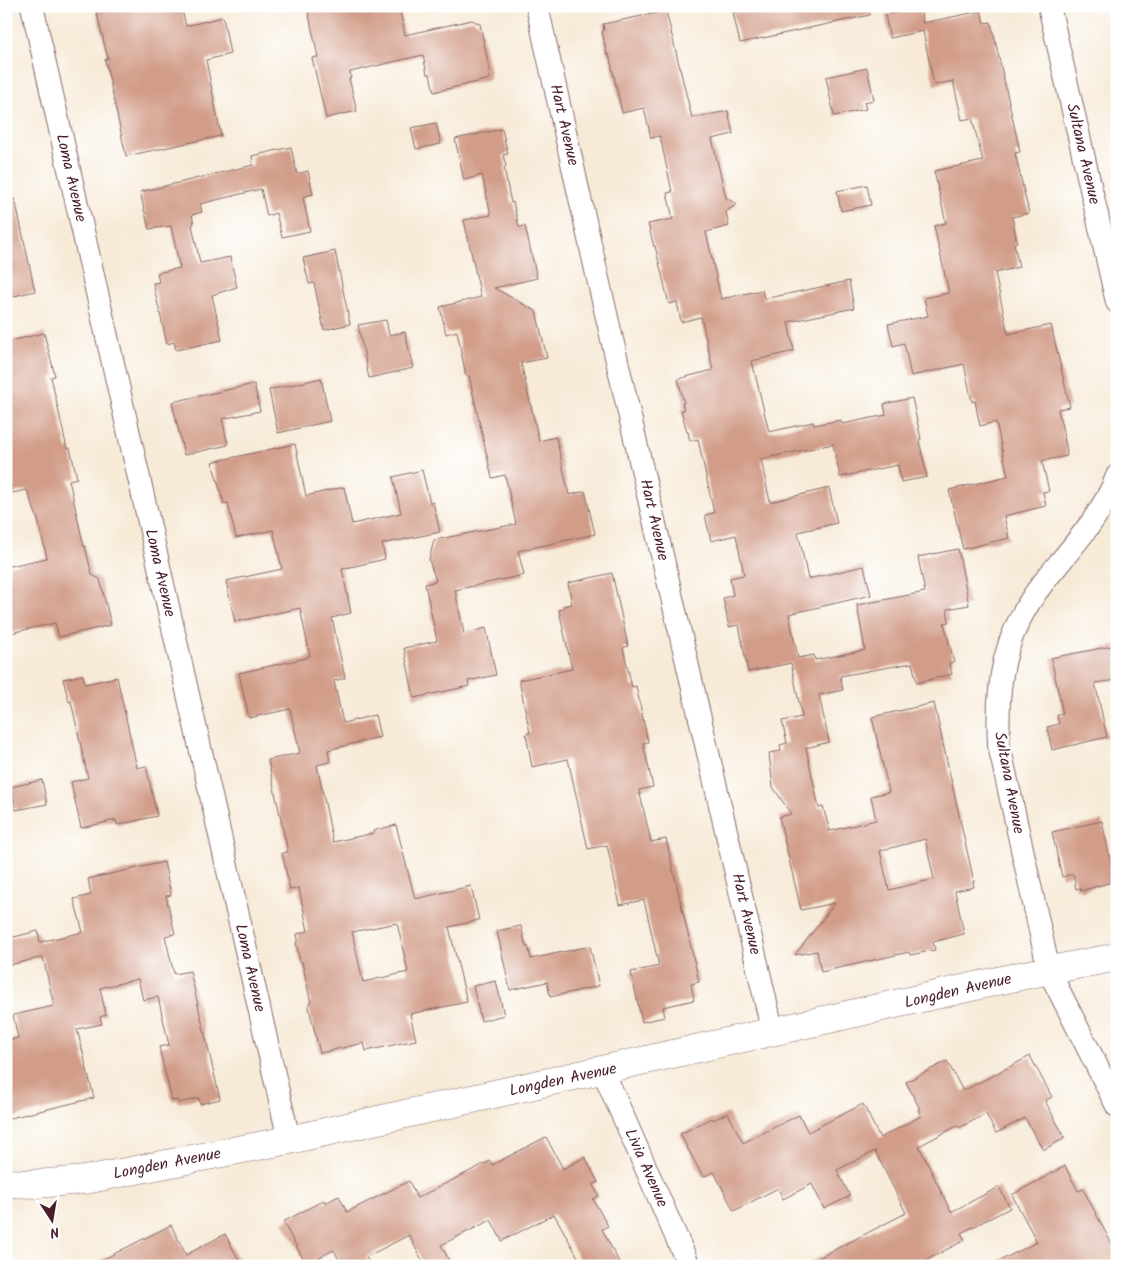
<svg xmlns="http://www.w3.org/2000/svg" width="1123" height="1272" font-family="Kalam,sans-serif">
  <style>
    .building { fill: #d19c88; fill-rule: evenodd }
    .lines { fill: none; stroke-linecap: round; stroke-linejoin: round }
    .minor-casing { stroke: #876668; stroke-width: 24 }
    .tertiary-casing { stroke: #876668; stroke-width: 29 }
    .minor { stroke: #fff; stroke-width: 22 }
    .tertiary { stroke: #fff; stroke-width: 28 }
    .labels { text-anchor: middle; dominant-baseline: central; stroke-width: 4; stroke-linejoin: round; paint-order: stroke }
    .street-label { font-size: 16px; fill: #4a1f2b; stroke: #fff }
  </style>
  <rect width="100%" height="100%" fill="#fff"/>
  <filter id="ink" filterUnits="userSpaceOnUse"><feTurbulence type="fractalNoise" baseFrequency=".02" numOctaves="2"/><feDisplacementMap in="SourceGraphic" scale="10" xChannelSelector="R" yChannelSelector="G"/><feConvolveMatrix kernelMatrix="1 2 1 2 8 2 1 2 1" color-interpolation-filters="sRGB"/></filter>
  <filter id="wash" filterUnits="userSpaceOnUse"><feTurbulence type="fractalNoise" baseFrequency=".0096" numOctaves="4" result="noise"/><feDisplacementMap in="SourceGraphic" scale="20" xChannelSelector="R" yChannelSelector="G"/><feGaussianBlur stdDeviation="1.12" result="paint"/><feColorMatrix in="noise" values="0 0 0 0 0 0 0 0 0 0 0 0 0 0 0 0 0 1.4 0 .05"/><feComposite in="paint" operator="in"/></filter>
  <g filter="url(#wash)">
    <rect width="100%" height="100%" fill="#f7ebd8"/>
    <g id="blocks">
      <g class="building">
        <polygon points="95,6 181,6 186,26 223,17 230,54 206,60 221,136 126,156 105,59 108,59"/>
        <polygon points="307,6 399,6 405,35 472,20 480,24 490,72 489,72 490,79 434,92 430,74 427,74 423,55 350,72 351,78 349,78 357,111 326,118 312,58 318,57"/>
        <polygon points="765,6 869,6 870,15 740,43 733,13"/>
        <polygon points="920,8 923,23 981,11 984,23 991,22 1020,152 1015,153 1029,213 1012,217 1017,242 1014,243 1019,267 995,273 1008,334 1051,325 1070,407 1058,409 1067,451 1066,451 1067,456 1042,461 1049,491 1043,492 1046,506 1004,516 1009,538 963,549 949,490 1008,476 996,422 980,426 975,401 972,402 964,364 911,376 904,343 893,346 888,324 928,316 924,298 949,293 934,226 946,223 934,171 983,161 972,118 962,120 953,81 934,85 923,31 890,38 885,15"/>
        <path d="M666,11L692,118L728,111L733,134L712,139L726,198L737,204L726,212L729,226L706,232L721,299L762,290L764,299L849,281L854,308L788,322L794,351L752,361L769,432L813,422L814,425L841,420L842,424L886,415L884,404L912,398L921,439L919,440L927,477L901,482L898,465L840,477L833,444L761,459L770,502L829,488L837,523L798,532L808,579L864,566L871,595L789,614L798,658L814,655L815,660L865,650L857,605L925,592L918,557L958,549L969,605L947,609L949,622L944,623L954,662L949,663L952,674L917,683L912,663L840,676L843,690L819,695L829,742L806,748L819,808L823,807L830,831L876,820L871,796L889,792L872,717L934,703L974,882H973L974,887L955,891L964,934L933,942L935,950L910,955L909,952L821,972L817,951L795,955L835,903L801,910L779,817L791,814L773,787L769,753L781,751L780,745L787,743L782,721L802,717L791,663L748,672L739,625L729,627L723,598L733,595L730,578L744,575L736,535L711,541L705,515L714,513L698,439L690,441L688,432H687L681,410H684L682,403H684L678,379L713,370L701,317L681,322L677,302L669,304L655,246L654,247L648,224L673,219L667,193L672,192L660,136L651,138L644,108L622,113L609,54L607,55L602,31L604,30L603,24ZM925,839L934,879L889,890L880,851Z"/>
        <polygon points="867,68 874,100 864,102 866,109 834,116 826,77"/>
        <polygon points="436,123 441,144 416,149 411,128"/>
        <polygon points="502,129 508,154 503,155 506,166 504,168 511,203 513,202 519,227 525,226 537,278 494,288 536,311 547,358 521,363 539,441 556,437 569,495 585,491 595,534 518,551 524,575 455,590 464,634 486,628 496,675 468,681 469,686 414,698 404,648 437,641 425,584 436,581 429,560 434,540 516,524 505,475 492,478 469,376 466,376 457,331 446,334 440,307 481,297 464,220 491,215 482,175 464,180 455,139"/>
        <polygon points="291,147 297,174 308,171 313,194 303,197 310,231 282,237 276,213 267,216 261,189 200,204 202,212 192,215 194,224 192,225 200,263 230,257 237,287 212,295 222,340 176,350 174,342 167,344 153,283 159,282 157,273 180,268 171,226 149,229 140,192 253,165 252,156"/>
        <polygon points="867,185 871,205 841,211 837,191"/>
        <polygon points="15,199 35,291 6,298 6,200"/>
        <polygon points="335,251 350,324 324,330 314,283 309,284 303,258"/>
        <polygon points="386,320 389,335 405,332 413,368 369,378 358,325"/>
        <polygon points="44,333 55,376 51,377 67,449 70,448 77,478 69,480 84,547 85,546 92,575 100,579 111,625 59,637 55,623 6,634 6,567 47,558 38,520 27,490 12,493 6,468 6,342"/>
        <polygon points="321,378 330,421 278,433 269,390"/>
        <polygon points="254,384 260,411 222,419 228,445 184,455 172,402"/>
        <path d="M295,444L306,496L344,487L352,524L401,513L393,477L422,470L430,503L433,502L440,532L382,544L385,559L342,569L351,613L332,618L345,678L334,681L343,723L375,715L380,737L328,750L330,762L317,765L333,842L374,833L373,831L396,825L415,899L471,886L479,920L449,927L467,1002L410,1014L416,1040L366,1051L364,1043L320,1053L309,1008V1003H311L302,962H300L296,942L298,940L297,934L308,931L299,888L290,890L282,853L288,852L268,760L300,753L290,709L249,718L239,673L306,658V657L310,656L300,608L235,622L226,581L282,569L273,530L236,538L228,503L224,504L212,462ZM397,923L408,972L363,982L352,932Z"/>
        <polygon points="612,573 628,646 623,648 632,687 636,686 648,742 643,743 653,787 639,790 651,842 666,839 699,982 691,984 694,1000 663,1007 665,1017 642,1022 631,972 659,966 644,900 620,905 607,845 588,849 568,759 532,767 526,734 530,733 519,680 572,669 559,610 563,609 563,606 572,604 568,583"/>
        <polygon points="1117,645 1117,680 1095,683 1107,737 1052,750 1047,727 1059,724 1057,715 1063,714 1051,658"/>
        <polygon points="83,675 85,684 117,677 137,768 146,766 157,816 117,825 116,820 81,828 71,782 88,778 71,701 69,702 63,679"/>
        <polygon points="42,780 47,804 16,810 11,787"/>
        <polygon points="1102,821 1115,881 1081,891 1080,888 1076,889 1073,874 1062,877 1052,832"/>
        <polygon points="164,862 171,895 166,896 175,934 165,936 174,974 190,971 220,1099 200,1104 199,1098 178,1103 177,1100 172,1101 159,1047 169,1045 158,997 143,1000 138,979 100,988 106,1015 100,1017 102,1024 77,1029 94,1098 6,1119 6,1041 18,1038 13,1015 54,1006 43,957 6,966 6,939 38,931 40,942 83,932 74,899 91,895 88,879"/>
        <polygon points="521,926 526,947 528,946 531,959 590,946 599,986 550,997 547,982 510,990 497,931"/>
        <polygon points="496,981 504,1015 481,1021 473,986"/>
        <polygon points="1030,1056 1052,1097 1045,1101 1065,1138 1043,1150 1025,1118 996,1133 986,1114 959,1128 957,1126 919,1146 951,1212 999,1187 1010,1208 961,1233 965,1240 915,1266 803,1266 906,1213 875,1151 837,1170 850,1196 824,1209 812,1184 783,1199 778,1188 734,1211 714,1172 703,1177 680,1134 712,1118 713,1120 728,1113 743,1143 799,1115 808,1132 863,1104 880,1138 921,1116 918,1110 920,1109 906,1082 947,1061 963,1091"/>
        <polygon points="546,1137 563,1169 585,1157 598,1182 593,1185 599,1196 593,1199 608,1226 602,1229 621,1266 583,1266 554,1214 502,1241 491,1220 441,1245 452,1266 425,1266 409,1235 366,1257 371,1266 342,1266 334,1250 306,1264 283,1222 324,1200 325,1203 339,1196 347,1212 409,1181 417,1198 490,1161 492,1165"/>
        <polygon points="1065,1166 1078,1191 1083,1189 1117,1254 1117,1262 1109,1266 989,1266 1037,1242 1012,1195"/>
        <polygon points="171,1225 186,1255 225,1234 242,1266 90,1266"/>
      </g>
    </g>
  </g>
  <g filter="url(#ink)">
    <use href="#blocks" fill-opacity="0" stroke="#876668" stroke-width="1"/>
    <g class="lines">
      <defs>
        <g id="minor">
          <polyline points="32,6 289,1140"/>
          <polyline points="537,6 598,279 773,1033"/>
          <polyline points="1049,6 1117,302"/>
          <path d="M1117,476C1102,516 1070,549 1043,583C1003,634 996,682 999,745L1049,971L1117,1106"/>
          <polyline points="603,1071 689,1266"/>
        </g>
        <polyline id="tertiary" points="6,1183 36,1184 85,1180 289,1140 1025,975 1117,957"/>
      </defs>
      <use href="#minor" class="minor-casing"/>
      <use href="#tertiary" class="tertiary-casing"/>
      <use href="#minor" class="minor"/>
      <use href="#tertiary" class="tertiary"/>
    </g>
  </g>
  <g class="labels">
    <g class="street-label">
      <text transform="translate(564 125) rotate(77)">Hart Avenue</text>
      <text transform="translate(1083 154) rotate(77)">Sultana Avenue</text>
      <text transform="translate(71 178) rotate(77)">Loma Avenue</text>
      <text transform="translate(654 520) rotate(77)">Hart Avenue</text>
      <text transform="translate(160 573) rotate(77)">Loma Avenue</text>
      <text transform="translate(1009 783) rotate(79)">Sultana Avenue</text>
      <text transform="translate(746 914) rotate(77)">Hart Avenue</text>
      <text transform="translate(250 968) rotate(77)">Loma Avenue</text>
      <text transform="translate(958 991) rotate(-13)">Longden Avenue</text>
      <text transform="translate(563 1080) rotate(-12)">Longden Avenue</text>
      <text transform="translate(167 1164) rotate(-11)">Longden Avenue</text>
      <text transform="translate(646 1168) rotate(66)">Livia Avenue</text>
    </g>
  </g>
  <rect width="1123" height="1272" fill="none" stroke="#fff" stroke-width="25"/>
  <g transform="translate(52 1220) rotate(168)" stroke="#ffffff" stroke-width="4" paint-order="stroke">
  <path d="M0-4L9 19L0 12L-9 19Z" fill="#4a1f2b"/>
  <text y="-8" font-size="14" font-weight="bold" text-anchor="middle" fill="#4a1f2b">N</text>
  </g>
</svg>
